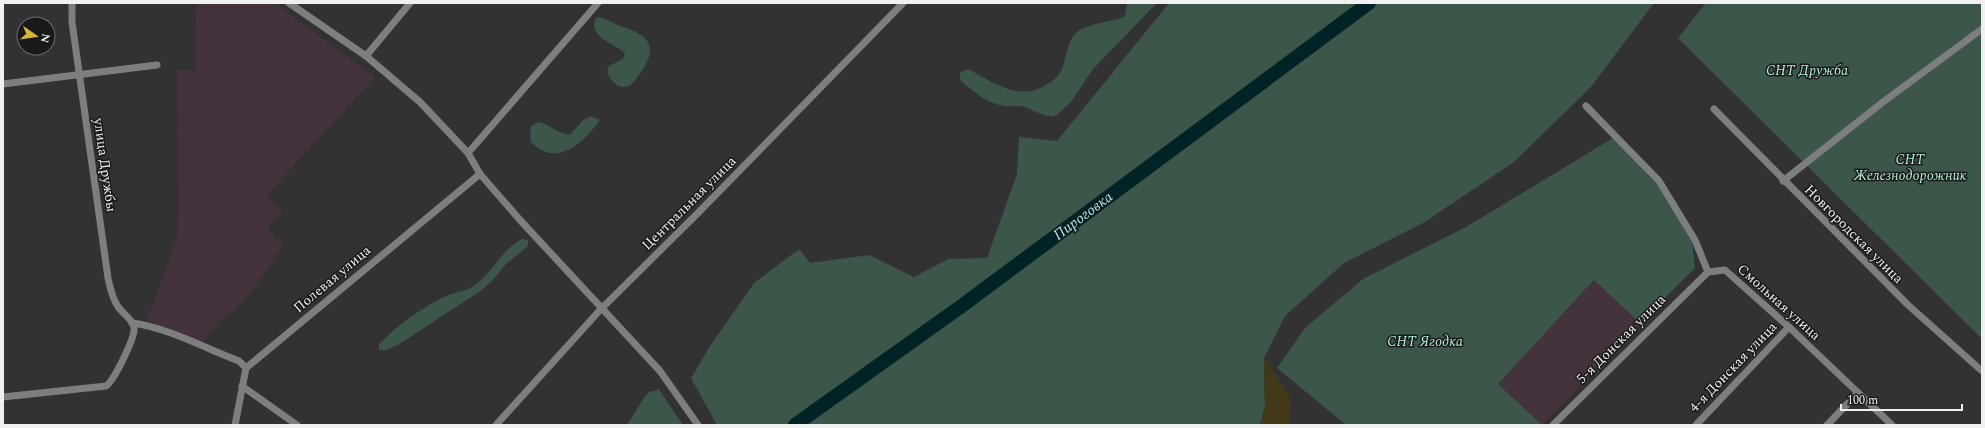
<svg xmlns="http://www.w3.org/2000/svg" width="1985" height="428" font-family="Spectral,serif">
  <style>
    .industrial { fill: #44333d }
    .green { fill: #3c564a }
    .sand { fill: #413918 }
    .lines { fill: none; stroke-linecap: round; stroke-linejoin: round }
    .river { stroke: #022326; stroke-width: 14 }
    .street { stroke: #7d7e7f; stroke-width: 7 }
    .labels { text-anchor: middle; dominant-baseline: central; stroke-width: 3; stroke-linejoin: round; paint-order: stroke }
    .park-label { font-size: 14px; font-style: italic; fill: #b1f2d3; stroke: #1a191a }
    .street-label { font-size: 14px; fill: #f1f0f1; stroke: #1a191a }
    .water-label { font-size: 15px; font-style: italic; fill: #a0eef4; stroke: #1a191a }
  </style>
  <rect width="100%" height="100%" fill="#323133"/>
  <g class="industrial">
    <polygon points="196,3 275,3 375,77 266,196 282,210 268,229 283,245 253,290 233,312 219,321 202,343 147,320 178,236 177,70 195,71"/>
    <polygon points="1595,280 1640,323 1542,425 1497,384"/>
  </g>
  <g class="green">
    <path d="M1127,3H1157L1093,69L1071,102L1057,115C1045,119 1035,110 1024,107C1018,105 1011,107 1005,106C987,104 973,91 960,80V72L968,69C993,82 1020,103 1047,84C1053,81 1058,77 1061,71C1067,59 1066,42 1077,32C1086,25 1110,21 1122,18L1125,16Z"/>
    <polygon points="1169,3 1654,3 1591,87 1514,162 1423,223 1344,263 1285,316 1264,358 1265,407 1260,425 717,425 691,378 710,346 754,283 799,249 810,263 869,255 914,277 948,259 987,258 1017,174 1019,137 1057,141"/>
    <polygon points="1706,3 1982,3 1982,339 1678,38"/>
    <path d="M597,17C605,17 612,23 620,26C651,35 660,48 638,76C635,80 631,87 625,87C616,88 610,79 607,72L609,66L623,59L625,53C613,43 585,35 597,17Z"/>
    <path d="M591,116L600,120C584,142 557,169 531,142L530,135L531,126L538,122C550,124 558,134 570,135L583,120Z"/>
    <polygon points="1613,138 1659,187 1692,240 1695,268 1640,323 1594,280 1498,384 1542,425 1346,425 1277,368 1305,328 1363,279 1466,227"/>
    <path d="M522,239L528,240V246L505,265L493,280L482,290L398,345L386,350H379V344C399,324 421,308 446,296C456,291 467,292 477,284C493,270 503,249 522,239Z"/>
    <polygon points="658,388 683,425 627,425 645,396 651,391 657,391"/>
  </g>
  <polygon class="sand" points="1264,357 1291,399 1289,425 1260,425 1265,407"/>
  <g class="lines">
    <polyline class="river" points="795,425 963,305 1369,3"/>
    <g class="street">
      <polyline points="289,3 366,56 420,102 468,153 480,174 520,220 660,371 698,425"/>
      <polyline points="366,56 410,3"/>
      <polyline points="3,84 157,65"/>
      <polyline points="1586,106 1659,181 1695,240 1708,272 1725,270 1789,327 1892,425"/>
      <polyline points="1714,109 1908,305 1982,371"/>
      <polyline points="468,153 598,3"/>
      <polyline points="1783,181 1883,102 1982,29"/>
      <path d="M132,323C166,327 207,349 239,361L246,368"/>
      <polyline points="242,386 297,425"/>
      <path d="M3,397L106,386C114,381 136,336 134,327C132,318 121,313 117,305C112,297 110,287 108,278L72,22V3"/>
      <polyline points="235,425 246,368 480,174"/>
      <polyline points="496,425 601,309 698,213 903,3"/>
      <polyline points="1553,425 1708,272"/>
      <polyline points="1696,425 1789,327"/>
      <polyline points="1827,425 1858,393"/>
    </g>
  </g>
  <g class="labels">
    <g class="park-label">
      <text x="1807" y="70">СНТ Дружба</text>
      <text x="1910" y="159">СНТ<tspan x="1910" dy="16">Железнодорожник</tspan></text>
      <text x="1425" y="341">СНТ Ягодка</text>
    </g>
    <g class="street-label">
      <text transform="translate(105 165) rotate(82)">улица Дружбы</text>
      <text transform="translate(689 203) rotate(-45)">Центральная улица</text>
      <text transform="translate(1854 234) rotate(45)">Новгородская улица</text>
      <text transform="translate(332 279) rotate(-40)">Полевая улица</text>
      <text transform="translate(1779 302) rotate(42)">Смольная улица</text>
      <text transform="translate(1621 339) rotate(-45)">5-я Донская улица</text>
      <text transform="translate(1733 367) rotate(-46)">4-я Донская улица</text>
    </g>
    <g class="water-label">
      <text transform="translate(1083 216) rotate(-37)">Пироговка</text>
    </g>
  </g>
  <rect width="1985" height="428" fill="none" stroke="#f1f0f1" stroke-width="8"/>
  <g transform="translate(36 36) rotate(103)"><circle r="19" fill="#1a191a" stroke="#706f70"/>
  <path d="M0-3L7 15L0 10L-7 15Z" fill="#d6b534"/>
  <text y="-6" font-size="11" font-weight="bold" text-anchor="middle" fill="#f1f0f1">N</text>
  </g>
  <path d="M1841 404v6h121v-6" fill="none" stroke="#f1f0f1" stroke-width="2"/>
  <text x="1847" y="404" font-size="12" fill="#f1f0f1" stroke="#1a191a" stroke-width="3" paint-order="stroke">100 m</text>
</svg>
